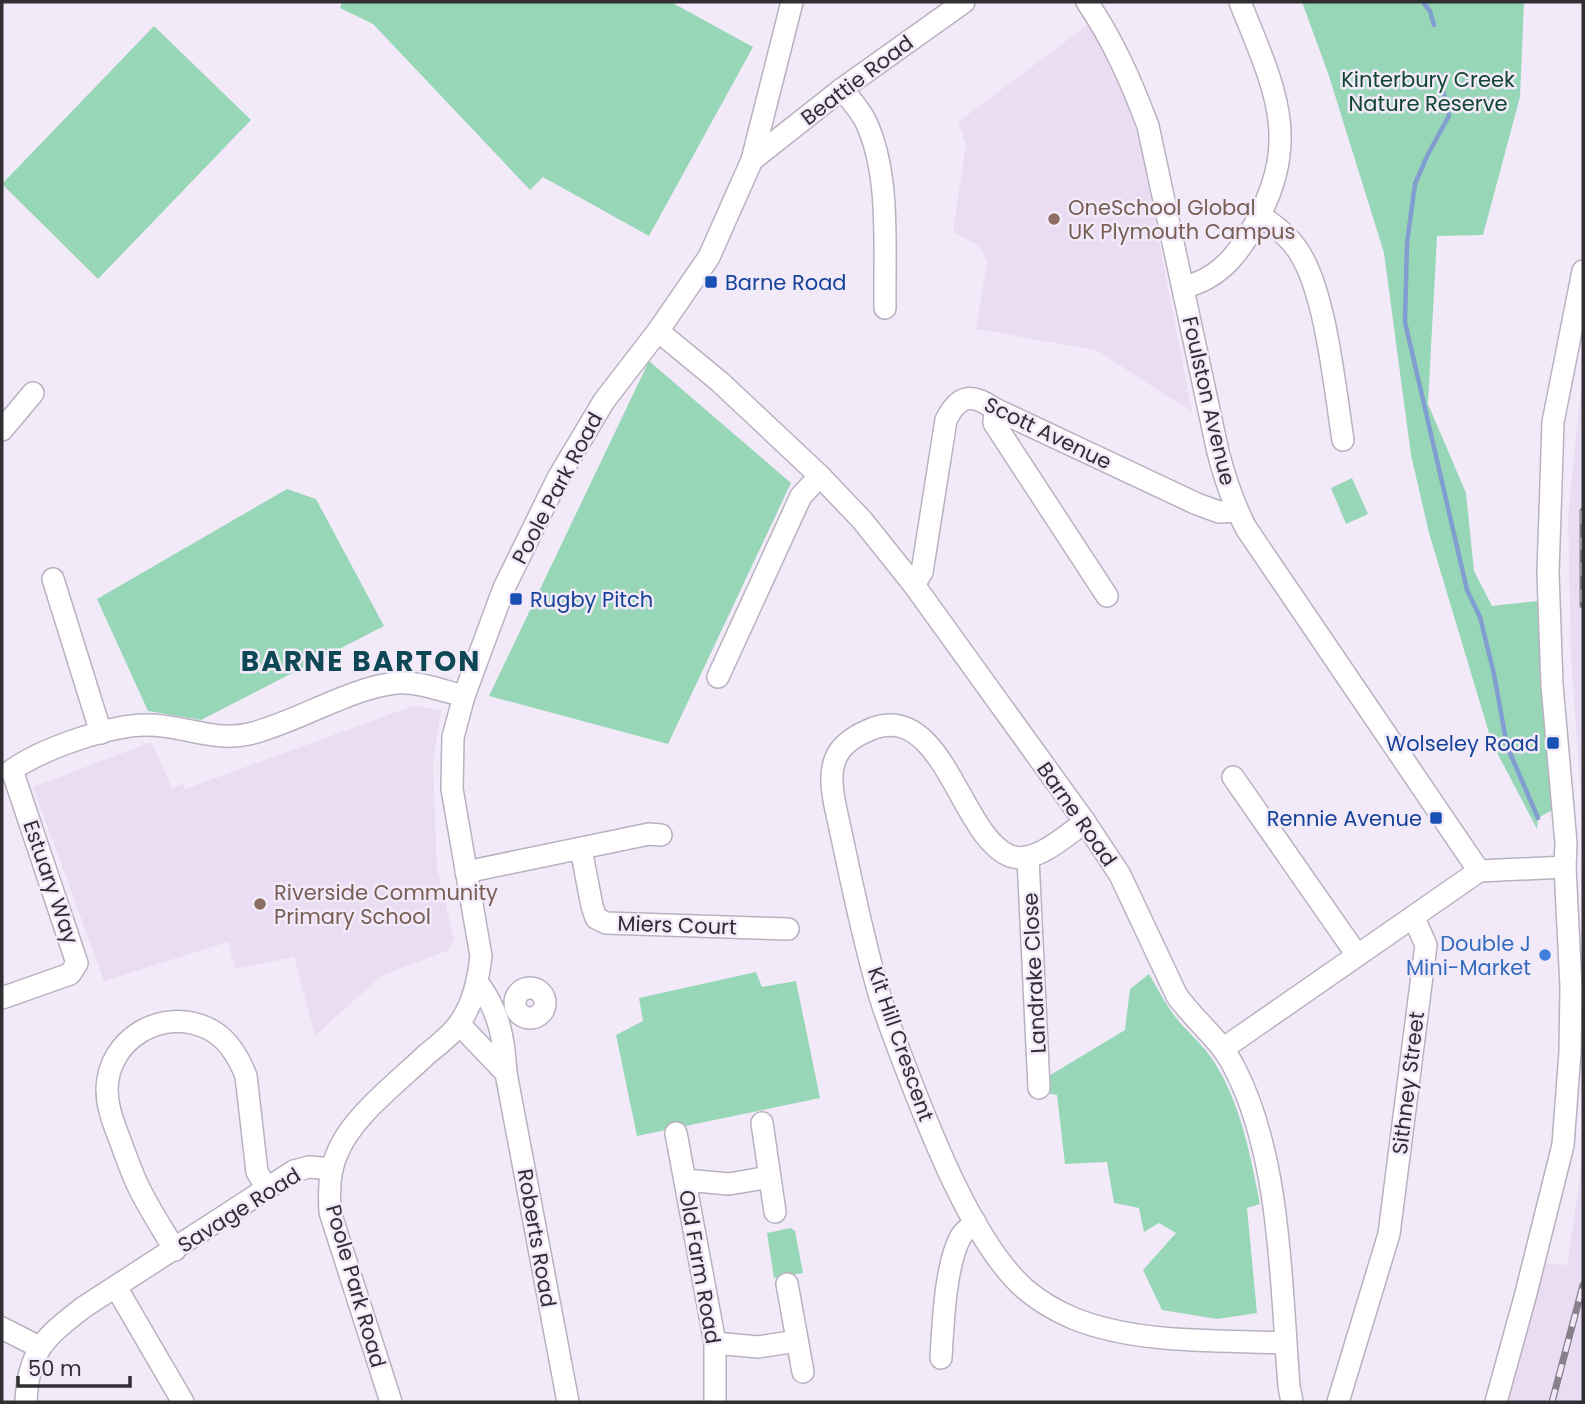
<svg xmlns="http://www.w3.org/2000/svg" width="1585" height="1404" font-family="Poppins,sans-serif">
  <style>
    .built { fill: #eadcf3 }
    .green { fill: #97d7b8 }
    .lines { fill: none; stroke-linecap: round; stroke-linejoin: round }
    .stream { stroke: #829dcf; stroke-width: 4.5 }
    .minor-casing { stroke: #b9b1c0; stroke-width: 24 }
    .minor { stroke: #fff; stroke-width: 21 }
    .rail-casing { stroke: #87818b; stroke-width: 7 }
    .rail { stroke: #f3eaf9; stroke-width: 4.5; stroke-dasharray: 13; stroke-linecap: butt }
    .education-dot { fill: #8d6e63; stroke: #f3eaf9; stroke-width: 2.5 }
    .transit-dot { fill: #1a4fb4; stroke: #f3eaf9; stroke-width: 2.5 }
    .shop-dot { fill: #3f7fe0; stroke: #f3eaf9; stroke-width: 2.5 }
    .labels { text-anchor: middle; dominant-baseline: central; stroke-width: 5; stroke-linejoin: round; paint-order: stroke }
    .park-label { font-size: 21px; fill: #104530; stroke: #f3eaf9 }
    .street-label { font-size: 21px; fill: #312e34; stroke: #f3eaf9 }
    .education-label { font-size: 21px; fill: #785e54; stroke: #f3eaf9; text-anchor: start }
    .transit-label { font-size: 21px; fill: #164399; stroke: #f3eaf9; text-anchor: start }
    .shop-label { font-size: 21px; fill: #366cbe; stroke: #f3eaf9; text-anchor: end }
    .district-label { font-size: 28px; font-weight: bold; letter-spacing: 2px; fill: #0f4855; stroke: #f3eaf9 }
  </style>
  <rect width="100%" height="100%" fill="#f3eaf9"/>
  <g class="built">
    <polygon points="1090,23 1129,107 1141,148 1192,412 1096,350 976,329 987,261 980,247 953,231 966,144 958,122"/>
    <polygon points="1583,368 1583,827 1571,658 1568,516"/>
    <polygon points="413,706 441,710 433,763 437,869 454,939 447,951 381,976 315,1036 294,957 235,969 228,942 104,981 33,787 151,742 172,788 183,784 185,789"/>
    <polygon points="1583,1137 1583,1402 1508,1402 1546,1263 1567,1265 1579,1185"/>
  </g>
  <g class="green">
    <polygon points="342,2 671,2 753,47 649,236 543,177 530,190 373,24 340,8"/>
    <polygon points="1302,2 1524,2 1520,97 1483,235 1437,236 1428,404 1466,493 1474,571 1492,606 1538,601 1556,808 1538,818 1537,829 1492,743 1429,533 1411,455 1384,253 1329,76"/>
    <polygon points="154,26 251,120 98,279 2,184"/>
    <polygon points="649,361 791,483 668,744 489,696"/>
    <polygon points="1352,478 1368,514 1346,524 1331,488"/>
    <polygon points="287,489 316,499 384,626 201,720 148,711 97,599"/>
    <polygon points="756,972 762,987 796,981 820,1098 637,1136 616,1035 643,1021 639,998"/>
    <path d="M1149,974C1159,991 1168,1009 1181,1024C1193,1037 1207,1049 1216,1065C1241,1105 1251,1158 1260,1204L1247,1208L1257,1313L1217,1319L1162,1310L1143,1270L1176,1233L1159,1223L1144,1232L1139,1208L1114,1203L1107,1162L1065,1164L1057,1095L1046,1093L1047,1077L1125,1030L1130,989Z"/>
    <polygon points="791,1228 795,1231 803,1273 774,1278 767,1233"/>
  </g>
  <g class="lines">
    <g class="stream">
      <polyline points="1423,2 1430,11 1434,25"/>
      <polyline points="1439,74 1449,116 1428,154 1415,184 1407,243 1405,322 1467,590 1480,617 1494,674 1507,746 1538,818"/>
    </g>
    <defs>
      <g id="minor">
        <path d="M1087,2C1114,42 1131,81 1148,126L1218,452C1225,479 1233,503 1246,528L1479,871"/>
        <path d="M842,89C850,99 859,109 865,120C891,173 884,249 885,308"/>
        <polyline points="752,160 842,89 964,2"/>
        <path d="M1260,215C1275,226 1289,236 1299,252C1326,293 1335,390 1343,440"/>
        <path d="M1184,287C1216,280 1235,258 1251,231C1304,141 1275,90 1240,2"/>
        <path d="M658,331L720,382L820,476L862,520L914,585L1085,822L1120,875L1177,996C1195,1021 1220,1039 1234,1067C1281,1156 1281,1286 1289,1386L1292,1402"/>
        <polyline points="995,409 994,423 1107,596"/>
        <polyline points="2,430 33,393"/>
        <polyline points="53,579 101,733"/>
        <path d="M914,585L922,572L946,420C959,394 972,393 995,409L1197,504L1219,512L1237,511"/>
        <polyline points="718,677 801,496 820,476"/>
        <polyline points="1233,777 1357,955"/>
        <path d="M1085,822C1065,836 1035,865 1010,856C961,837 944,704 874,728C861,733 847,740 839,752C828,769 832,791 836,810C849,868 860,928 877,986C884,1013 895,1039 905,1066C930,1131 973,1243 1025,1289C1039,1301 1058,1312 1075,1319C1138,1344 1219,1340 1285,1343"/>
        <polyline points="581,849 592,906 596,918 606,923 788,929"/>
        <polyline points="1028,858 1039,1088"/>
        <polyline points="466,872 649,834 661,835"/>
        <path d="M478,983C499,1011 504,1038 506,1073L568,1402"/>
        <circle cx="530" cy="1003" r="15"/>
        <path d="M2,998L70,974L77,963L12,770C42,749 112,724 148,725C182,725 214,742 249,734C296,723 349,688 396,683C418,681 443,691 464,696"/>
        <polyline points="459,1024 506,1073"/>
        <polyline points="1224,1048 1479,871 1565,867"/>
        <polyline points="762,1123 775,1212"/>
        <polyline points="676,1133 715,1343 715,1402"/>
        <polyline points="685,1180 729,1184 770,1177"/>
        <path d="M175,1250C163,1230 150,1210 140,1190C131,1172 125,1153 118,1135C112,1119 107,1106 107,1089C108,1039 162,1007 207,1028C227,1037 239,1058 246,1076L257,1172L267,1188"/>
        <polyline points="787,1284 803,1372"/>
        <polyline points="116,1287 183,1402"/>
        <polyline points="2,1328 39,1347"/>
        <polyline points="715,1343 758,1347 797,1341"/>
        <path d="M941,1358C943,1325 945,1267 960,1238C963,1232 970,1227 975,1222"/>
        <path d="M26,1402C28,1351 45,1337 84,1307L294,1171L309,1167L332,1169"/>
        <path d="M391,1402L330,1212C329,1192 329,1172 337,1154C351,1117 398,1082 426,1055C438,1045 453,1034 461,1021C474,1001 478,980 481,956L452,789L453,737L464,696L504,588L558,478L604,401L658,331L709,257L752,160L792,2"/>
        <polyline points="1338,1402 1389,1234 1426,945 1414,918"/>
        <polyline points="1496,1402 1525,1297 1563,1145 1570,1052 1571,987 1565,867 1566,843 1552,685 1548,573 1553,422 1583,271"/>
      </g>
    </defs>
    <use href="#minor" class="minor-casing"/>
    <use href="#minor" class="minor"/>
    <defs>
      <g id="rail">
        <polyline points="1583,511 1583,605"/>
        <polyline points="1552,1402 1583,1285"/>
      </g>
    </defs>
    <use href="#rail" class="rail-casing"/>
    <use href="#rail" class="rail"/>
  </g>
  <g class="education-dot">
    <circle cx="1054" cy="219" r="7"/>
    <circle cx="260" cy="904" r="7"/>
  </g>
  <g class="transit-dot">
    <rect x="704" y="275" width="14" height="14" rx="3.5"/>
    <rect x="509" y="592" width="14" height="14" rx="3.5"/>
    <rect x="1546" y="736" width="14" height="14" rx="3.5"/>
    <rect x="1429" y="811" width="14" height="14" rx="3.5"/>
  </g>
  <circle class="shop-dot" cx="1545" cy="955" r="7"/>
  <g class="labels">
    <g class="park-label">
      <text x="1428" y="79">Kinterbury Creek<tspan x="1428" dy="24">Nature Reserve</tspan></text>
    </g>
    <g class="street-label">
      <text transform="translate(857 80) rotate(-37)">Beattie Road</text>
      <text transform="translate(1209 401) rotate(77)">Foulston Avenue</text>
      <text transform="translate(1048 433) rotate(26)">Scott Avenue</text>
      <text transform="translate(557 488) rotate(-62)">Poole Park Road</text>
      <text transform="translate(1077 814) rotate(55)">Barne Road</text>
      <text transform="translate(51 882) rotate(71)">Estuary Way</text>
      <text transform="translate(677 925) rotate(2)">Miers Court</text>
      <text transform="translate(1034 973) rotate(-93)">Landrake Close</text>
      <text transform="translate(901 1044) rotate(71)">Kit Hill Crescent</text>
      <text transform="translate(1408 1083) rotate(-83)">Sithney Street</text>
      <text transform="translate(239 1210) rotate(-32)">Savage Road</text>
      <text transform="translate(537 1238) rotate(80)">Roberts Road</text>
      <text transform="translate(700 1267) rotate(80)">Old Farm Road</text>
      <text transform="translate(356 1286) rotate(74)">Poole Park Road</text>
    </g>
    <g class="education-label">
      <text x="1068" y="207">OneSchool Global<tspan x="1068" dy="24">UK Plymouth Campus</tspan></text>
      <text x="274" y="892">Riverside Community<tspan x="274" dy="24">Primary School</tspan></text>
    </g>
    <g class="transit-label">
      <text x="725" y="282">Barne Road</text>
      <text x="530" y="599">Rugby Pitch</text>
      <text x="1539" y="743" text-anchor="end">Wolseley Road</text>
      <text x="1422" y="818" text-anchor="end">Rennie Avenue</text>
    </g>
    <g class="shop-label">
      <text x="1531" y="943">Double J<tspan x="1531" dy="24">Mini-Market</tspan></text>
    </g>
    <g class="district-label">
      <text x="361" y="661">BARNE BARTON</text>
    </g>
  </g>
  <rect width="1585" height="1404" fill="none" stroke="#312e34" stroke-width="7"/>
  <path d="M18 1376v10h112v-10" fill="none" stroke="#312e34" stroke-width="3.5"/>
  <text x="28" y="1376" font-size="21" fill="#312e34" stroke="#f3eaf9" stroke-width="5" paint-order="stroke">50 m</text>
</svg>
